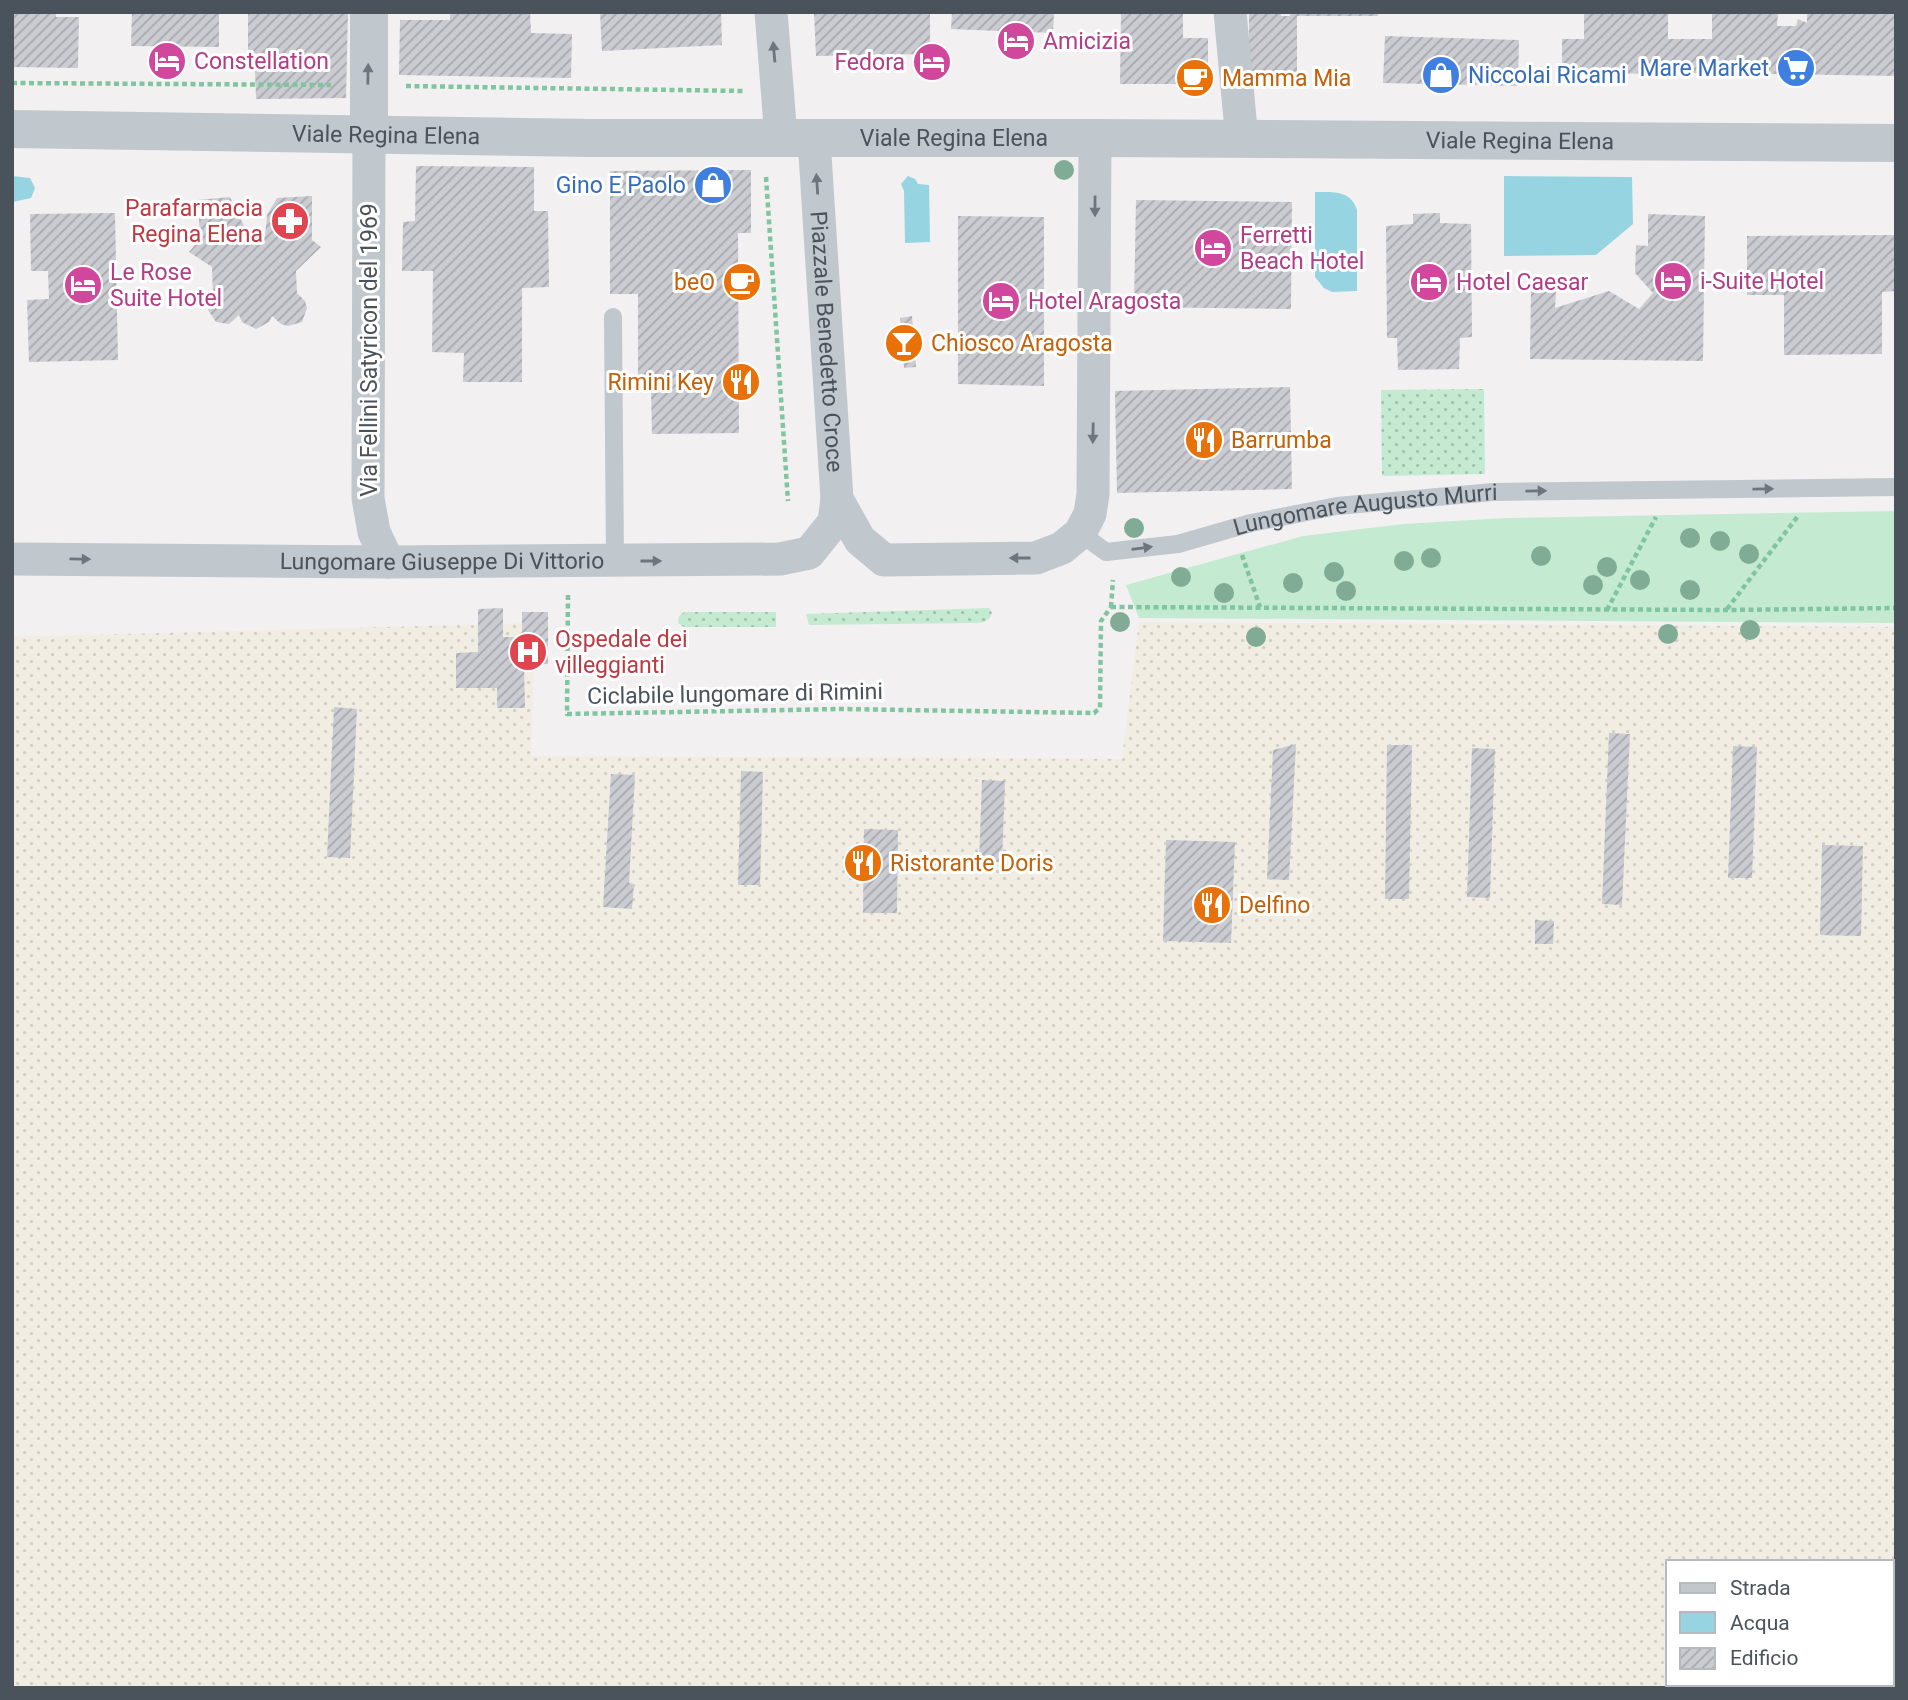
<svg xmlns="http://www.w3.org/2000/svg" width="1908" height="1700" font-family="Roboto,sans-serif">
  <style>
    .grass { fill: url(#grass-dots) }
    .sand { fill: url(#sand-dots); fill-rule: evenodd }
    .garden { fill: #c4ead2 }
    .water { fill: #96d4e2 }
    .building { fill: url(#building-hatch) }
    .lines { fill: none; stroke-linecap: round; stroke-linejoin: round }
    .path { stroke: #80c5a2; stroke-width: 4.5; stroke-dasharray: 5 3.5; stroke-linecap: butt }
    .service { stroke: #c0c7cd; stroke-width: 18 }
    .minor { stroke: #c0c7cd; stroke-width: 33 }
    .tertiary { stroke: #c0c7cd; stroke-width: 38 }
    .tree { fill: #80ac95 }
    .oneway { fill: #6d767d }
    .labels { text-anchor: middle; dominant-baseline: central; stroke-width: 6; stroke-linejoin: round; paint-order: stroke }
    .hotel-label { font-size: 23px; fill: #b23c85; stroke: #fff; text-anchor: start }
    .shop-label { font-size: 23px; fill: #366cbe; stroke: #fff; text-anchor: end }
    .food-label { font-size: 23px; fill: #c56008; stroke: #fff; text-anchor: start }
    .street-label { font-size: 23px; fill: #4a535b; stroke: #fff }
    .health-label { font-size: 23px; fill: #be3a42; stroke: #fff; text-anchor: end }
  </style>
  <defs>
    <pattern id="grass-dots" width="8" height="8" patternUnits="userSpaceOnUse" patternTransform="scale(1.75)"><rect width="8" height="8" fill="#c4ead2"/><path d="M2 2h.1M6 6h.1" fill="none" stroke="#a1c0ad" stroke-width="1.8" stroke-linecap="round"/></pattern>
    <pattern id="sand-dots" width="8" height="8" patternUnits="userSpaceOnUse" patternTransform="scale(1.75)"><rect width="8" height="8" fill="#f1ede3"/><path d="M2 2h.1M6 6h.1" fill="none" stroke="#d0cdc5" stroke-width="1.8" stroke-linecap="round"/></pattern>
    <pattern id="building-hatch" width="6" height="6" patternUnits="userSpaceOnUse" patternTransform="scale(1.75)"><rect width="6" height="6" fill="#cbccd2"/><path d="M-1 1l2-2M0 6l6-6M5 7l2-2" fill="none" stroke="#a7a8ad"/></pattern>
  </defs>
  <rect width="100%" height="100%" fill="#f2f0f0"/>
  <g class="grass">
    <polygon points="1484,389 1485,474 1382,476 1381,390"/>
    <path d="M989,608L992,613C989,623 981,623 972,623L809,625L806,614Z"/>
    <polygon points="684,612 776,612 776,627 684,627 678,623 679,616"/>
  </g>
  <path class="sand" d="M1139,622L1896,627V1688H12V637L535,623L531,756L1122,759ZM1668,1562H1892V1684H1668Z"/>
  <polygon class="garden" points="1896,511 1896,623 1139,618 1126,585 1303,536 1404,524 1506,518"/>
  <g class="water">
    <polygon points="12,176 30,178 35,188 31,198 13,202 12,213"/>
    <polygon points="908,176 915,179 918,184 929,185 930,242 905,243 904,191 901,184"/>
    <polygon points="1504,176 1632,177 1633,224 1596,255 1504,256"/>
    <path d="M1315,192C1333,192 1351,190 1357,210V291L1332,292L1324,288L1315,277Z"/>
  </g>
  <g class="building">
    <polygon points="12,12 56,12 56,17 79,17 78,68 12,67"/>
    <polygon points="132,12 219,12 219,47 131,46"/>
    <polygon points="248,12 348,12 346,98 256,99 255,71 248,71"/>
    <polygon points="450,12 530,12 531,33 572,34 571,78 399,75 400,20 450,20"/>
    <polygon points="600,12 721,12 722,45 602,51"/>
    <polygon points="814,12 930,12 930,54 816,56"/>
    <polygon points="952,12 1054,12 1053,33 951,29"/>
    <polygon points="1121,12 1183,12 1183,38 1208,38 1208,84 1120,84"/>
    <polygon points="1249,12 1281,12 1281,16 1290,16 1290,12 1378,12 1378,16 1297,16 1297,85 1249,86"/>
    <polygon points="1584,12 1668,12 1668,39 1712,39 1712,12 1778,12 1777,26 1796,26 1798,19 1807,23 1807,12 1895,12 1896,76 1711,73 1562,74 1562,39 1584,39"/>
    <polygon points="1385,36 1519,40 1518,86 1383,83"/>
    <polygon points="416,166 534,167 534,211 548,211 549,287 522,288 522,382 463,382 464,353 432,352 433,271 402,271 403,222 415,221"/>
    <polygon points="751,170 751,233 738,233 739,433 652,434 651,391 638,391 638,294 610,294 610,171"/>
    <polygon points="312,196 312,240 321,247 296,271 297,293 305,301 307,308 302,322 288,326 281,324 272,316 269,322 256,329 242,322 239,315 229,324 216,322 208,310 213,297 212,267 189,252 200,239 198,200 230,197 244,226 246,241 254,226 265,237 267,215 277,198"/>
    <polygon points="1136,200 1292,202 1291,309 1134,307"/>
    <polygon points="115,213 118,360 29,362 27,300 49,299 48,271 31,271 30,214"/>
    <polygon points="1440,213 1440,223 1471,224 1472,337 1460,338 1459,369 1398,370 1397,338 1387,338 1386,226 1413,224 1413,214"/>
    <polygon points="1648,214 1705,216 1703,361 1530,359 1531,288 1556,289 1555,308 1609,291 1639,309 1653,293 1635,273 1636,245 1648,246"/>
    <polygon points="958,216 1044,217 1044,386 958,384"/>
    <polygon points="1896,235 1896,291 1882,292 1882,354 1784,355 1784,295 1747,295 1747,236"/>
    <polygon points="912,316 916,367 904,368 900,318"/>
    <polygon points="1290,387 1292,489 1117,493 1115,391"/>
    <polygon points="503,608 503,637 522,637 522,612 548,612 548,664 524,665 525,708 497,708 497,688 456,688 456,653 478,652 478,609"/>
    <polygon points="334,707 357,709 350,858 327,857"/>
    <polygon points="1609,733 1630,734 1622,905 1602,904"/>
    <polygon points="1296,744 1289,880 1267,879 1273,750"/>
    <polygon points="1387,745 1412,745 1409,899 1385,899"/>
    <polygon points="1733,746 1757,747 1752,878 1728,878"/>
    <polygon points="1472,748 1495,749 1490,898 1467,897"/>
    <polygon points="741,771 763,772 760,885 738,885"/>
    <polygon points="611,774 635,775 629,883 634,884 632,909 603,907"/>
    <polygon points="982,780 1005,781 1002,862 979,862"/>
    <polygon points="864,829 898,830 897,913 863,913"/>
    <polygon points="1166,840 1235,842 1231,943 1163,941"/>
    <polygon points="1822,845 1863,846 1861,936 1820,935"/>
    <polygon points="1535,920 1554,921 1553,944 1535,944"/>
  </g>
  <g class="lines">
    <g class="path">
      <polyline points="12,83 331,85"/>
      <polyline points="406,86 743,91"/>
      <polyline points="766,177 788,501"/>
      <polyline points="1242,555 1260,607"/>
      <polyline points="568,595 567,714 842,709 1094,713 1100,708 1101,621 1111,607"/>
      <polyline points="1111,607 1113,580"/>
      <polyline points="1111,607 1726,610 1896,608"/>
      <polyline points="1727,609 1798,516"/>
      <polyline points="1607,610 1656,517"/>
    </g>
    <g class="service">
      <polyline points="613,317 615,560"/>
      <path id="s1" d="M1080,533L1106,552L1178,544L1251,523L1337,506L1493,492L1896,487"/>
    </g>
    <g class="minor">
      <polyline points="771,12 781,137"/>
      <polyline points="1230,12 1242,140"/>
      <polyline points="369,135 368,498 374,532 388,562"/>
      <path id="s2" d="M814,139L837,499L860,540L884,560L1036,558L1062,548L1080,533L1090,514L1093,494L1095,138"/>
      <path id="s3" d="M12,559L388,562L780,559L809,553L834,522L837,499"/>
    </g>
    <g class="tertiary">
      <path id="s4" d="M12,129L592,138H1095L1896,143"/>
      <polyline points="369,135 369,12"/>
    </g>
  </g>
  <g class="tree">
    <circle cx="1064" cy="170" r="10"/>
    <circle cx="1134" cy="528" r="10"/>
    <circle cx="1690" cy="538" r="10"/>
    <circle cx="1720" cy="541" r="10"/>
    <circle cx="1749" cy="554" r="10"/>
    <circle cx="1541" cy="556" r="10"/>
    <circle cx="1431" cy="558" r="10"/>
    <circle cx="1404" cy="561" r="10"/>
    <circle cx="1607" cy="567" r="10"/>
    <circle cx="1334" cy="572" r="10"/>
    <circle cx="1181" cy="577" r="10"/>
    <circle cx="1640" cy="580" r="10"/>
    <circle cx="1293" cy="583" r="10"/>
    <circle cx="1593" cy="585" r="10"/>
    <circle cx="1690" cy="590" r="10"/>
    <circle cx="1346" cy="591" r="10"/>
    <circle cx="1224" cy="593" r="10"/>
    <circle cx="1120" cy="622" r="10"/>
    <circle cx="1750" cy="630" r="10"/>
    <circle cx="1668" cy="634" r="10"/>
    <circle cx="1256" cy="637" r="10"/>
  </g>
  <defs><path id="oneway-solid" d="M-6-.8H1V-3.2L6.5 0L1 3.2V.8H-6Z" transform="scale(1.75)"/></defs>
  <g class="oneway">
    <use href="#oneway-solid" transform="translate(774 52) rotate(-95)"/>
    <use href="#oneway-solid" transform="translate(368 74) rotate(-89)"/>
    <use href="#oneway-solid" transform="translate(817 184) rotate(-94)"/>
    <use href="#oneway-solid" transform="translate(1095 206) rotate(90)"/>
    <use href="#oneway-solid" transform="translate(1093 433) rotate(91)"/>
    <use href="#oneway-solid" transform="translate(1763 489) rotate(-1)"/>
    <use href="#oneway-solid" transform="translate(1536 491) rotate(-1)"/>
    <use href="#oneway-solid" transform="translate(1142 548) rotate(-7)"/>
    <use href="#oneway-solid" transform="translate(1020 558) rotate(180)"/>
    <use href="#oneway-solid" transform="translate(80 559) rotate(1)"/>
    <use href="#oneway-solid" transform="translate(651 561)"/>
  </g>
  <defs>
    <symbol id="hotel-disc" viewBox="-11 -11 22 22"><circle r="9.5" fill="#d1479c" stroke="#fff"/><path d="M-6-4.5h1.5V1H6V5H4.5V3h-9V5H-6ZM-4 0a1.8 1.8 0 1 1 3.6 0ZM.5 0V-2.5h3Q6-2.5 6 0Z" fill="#fff"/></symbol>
    <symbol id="supermarket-disc" viewBox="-11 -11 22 22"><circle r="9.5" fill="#3f7fe0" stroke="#fff"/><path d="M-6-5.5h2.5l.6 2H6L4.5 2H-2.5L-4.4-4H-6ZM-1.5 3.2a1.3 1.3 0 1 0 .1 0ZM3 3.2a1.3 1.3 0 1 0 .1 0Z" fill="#fff"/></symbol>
    <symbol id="shop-disc" viewBox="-11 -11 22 22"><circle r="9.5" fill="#3f7fe0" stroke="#fff"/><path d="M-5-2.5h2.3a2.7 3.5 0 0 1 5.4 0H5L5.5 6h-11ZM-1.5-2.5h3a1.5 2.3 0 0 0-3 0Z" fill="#fff"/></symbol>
    <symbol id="cafe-disc" viewBox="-11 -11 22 22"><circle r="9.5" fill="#e8710a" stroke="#fff"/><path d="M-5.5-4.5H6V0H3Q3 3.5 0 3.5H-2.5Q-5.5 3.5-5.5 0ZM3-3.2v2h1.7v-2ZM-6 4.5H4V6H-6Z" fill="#fff"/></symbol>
    <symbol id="pharmacy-disc" viewBox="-11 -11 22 22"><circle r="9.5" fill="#e0444e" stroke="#fff"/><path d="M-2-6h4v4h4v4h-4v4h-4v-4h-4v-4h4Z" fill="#fff"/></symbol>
    <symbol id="bar-disc" viewBox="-11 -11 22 22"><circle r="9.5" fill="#e8710a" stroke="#fff"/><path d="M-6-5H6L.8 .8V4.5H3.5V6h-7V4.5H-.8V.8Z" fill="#fff"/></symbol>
    <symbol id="restaurant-disc" viewBox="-11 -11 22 22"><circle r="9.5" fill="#e8710a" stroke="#fff"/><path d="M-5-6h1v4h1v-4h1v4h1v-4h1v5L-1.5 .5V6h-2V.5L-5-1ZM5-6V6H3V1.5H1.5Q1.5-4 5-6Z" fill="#fff"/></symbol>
    <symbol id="hospital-disc" viewBox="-11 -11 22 22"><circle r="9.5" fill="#e0444e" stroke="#fff"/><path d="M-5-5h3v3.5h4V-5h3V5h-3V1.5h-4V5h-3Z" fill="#fff"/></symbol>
  </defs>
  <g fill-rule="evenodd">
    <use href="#hotel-disc" x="994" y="19" width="44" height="44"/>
    <use href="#hotel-disc" x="145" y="39" width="44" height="44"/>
    <use href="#hotel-disc" x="910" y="40" width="44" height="44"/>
    <use href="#supermarket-disc" x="1774" y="46" width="44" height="44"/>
    <use href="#shop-disc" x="1419" y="53" width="44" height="44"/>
    <use href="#cafe-disc" x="1173" y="56" width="44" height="44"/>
    <use href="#shop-disc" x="691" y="163" width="44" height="44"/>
    <use href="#pharmacy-disc" x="268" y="199" width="44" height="44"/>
    <use href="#hotel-disc" x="1191" y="226" width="44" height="44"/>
    <use href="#hotel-disc" x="1651" y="259" width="44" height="44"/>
    <use href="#cafe-disc" x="720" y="260" width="44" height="44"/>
    <use href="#hotel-disc" x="1407" y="260" width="44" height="44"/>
    <use href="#hotel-disc" x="61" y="263" width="44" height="44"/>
    <use href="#hotel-disc" x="979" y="279" width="44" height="44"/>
    <use href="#bar-disc" x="882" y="321" width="44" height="44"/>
    <use href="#restaurant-disc" x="719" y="360" width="44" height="44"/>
    <use href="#restaurant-disc" x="1182" y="418" width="44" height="44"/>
    <use href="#hospital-disc" x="506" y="630" width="44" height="44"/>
    <use href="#restaurant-disc" x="841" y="841" width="44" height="44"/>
    <use href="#restaurant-disc" x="1190" y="883" width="44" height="44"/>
  </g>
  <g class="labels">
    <g class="hotel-label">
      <text x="1043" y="41">Amicizia</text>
      <text x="194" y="61">Constellation</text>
      <text x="905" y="62" text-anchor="end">Fedora</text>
      <text x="1240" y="235">Ferretti<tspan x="1240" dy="26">Beach Hotel</tspan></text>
      <text x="110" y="272">Le Rose<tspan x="110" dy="26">Suite Hotel</tspan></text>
      <text x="1700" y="281">i-Suite Hotel</text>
      <text x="1456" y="282">Hotel Caesar</text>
      <text x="1028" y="301">Hotel Aragosta</text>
    </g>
    <g class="shop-label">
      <text x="1769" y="68">Mare Market</text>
      <text x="1468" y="75" text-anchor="start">Niccolai Ricami</text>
      <text x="686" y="185">Gino E Paolo</text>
    </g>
    <g class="food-label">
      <text x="1222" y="78">Mamma Mia</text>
      <text x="715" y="282" text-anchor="end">beO</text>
      <text x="931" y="343">Chiosco Aragosta</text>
      <text x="714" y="382" text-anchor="end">Rimini Key</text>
      <text x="1231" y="440">Barrumba</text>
      <text x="890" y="863">Ristorante Doris</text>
      <text x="1239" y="905">Delfino</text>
    </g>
    <g class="street-label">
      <text stroke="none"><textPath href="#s4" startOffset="374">Viale Regina Elena</textPath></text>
      <text stroke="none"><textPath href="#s4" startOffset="942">Viale Regina Elena</textPath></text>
      <text stroke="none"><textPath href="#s4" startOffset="1508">Viale Regina Elena</textPath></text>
      <text stroke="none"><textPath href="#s2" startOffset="203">Piazzale Benedetto Croce</textPath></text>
      <text transform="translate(369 350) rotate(-90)">Via Fellini Satyricon del 1969</text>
      <text stroke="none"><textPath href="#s1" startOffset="296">Lungomare Augusto Murri</textPath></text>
      <text stroke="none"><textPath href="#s3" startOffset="430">Lungomare Giuseppe Di Vittorio</textPath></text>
      <text transform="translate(735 694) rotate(-1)">Ciclabile lungomare di Rimini</text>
    </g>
    <g class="health-label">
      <text x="263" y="208">Parafarmacia<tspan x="263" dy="26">Regina Elena</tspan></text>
      <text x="555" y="639" text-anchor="start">Ospedale dei<tspan x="555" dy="26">villeggianti</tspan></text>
    </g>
  </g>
  <rect width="1908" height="1700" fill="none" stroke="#4a535b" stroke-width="28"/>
  <rect x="1666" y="1560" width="228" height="126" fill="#ffffff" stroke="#b7babd" stroke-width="2"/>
  <rect x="1680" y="1583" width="35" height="10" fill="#c0c7cd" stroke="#b7babd" stroke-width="2"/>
  <text x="1730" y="1595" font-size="21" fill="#4a535b">Strada</text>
  <rect x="1680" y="1612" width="35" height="21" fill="#96d4e2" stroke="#b7babd" stroke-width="2"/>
  <text x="1730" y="1630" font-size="21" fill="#4a535b">Acqua</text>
  <rect x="1680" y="1648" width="35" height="21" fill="url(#building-hatch)" stroke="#b7babd" stroke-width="2"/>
  <text x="1730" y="1665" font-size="21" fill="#4a535b">Edificio</text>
</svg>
